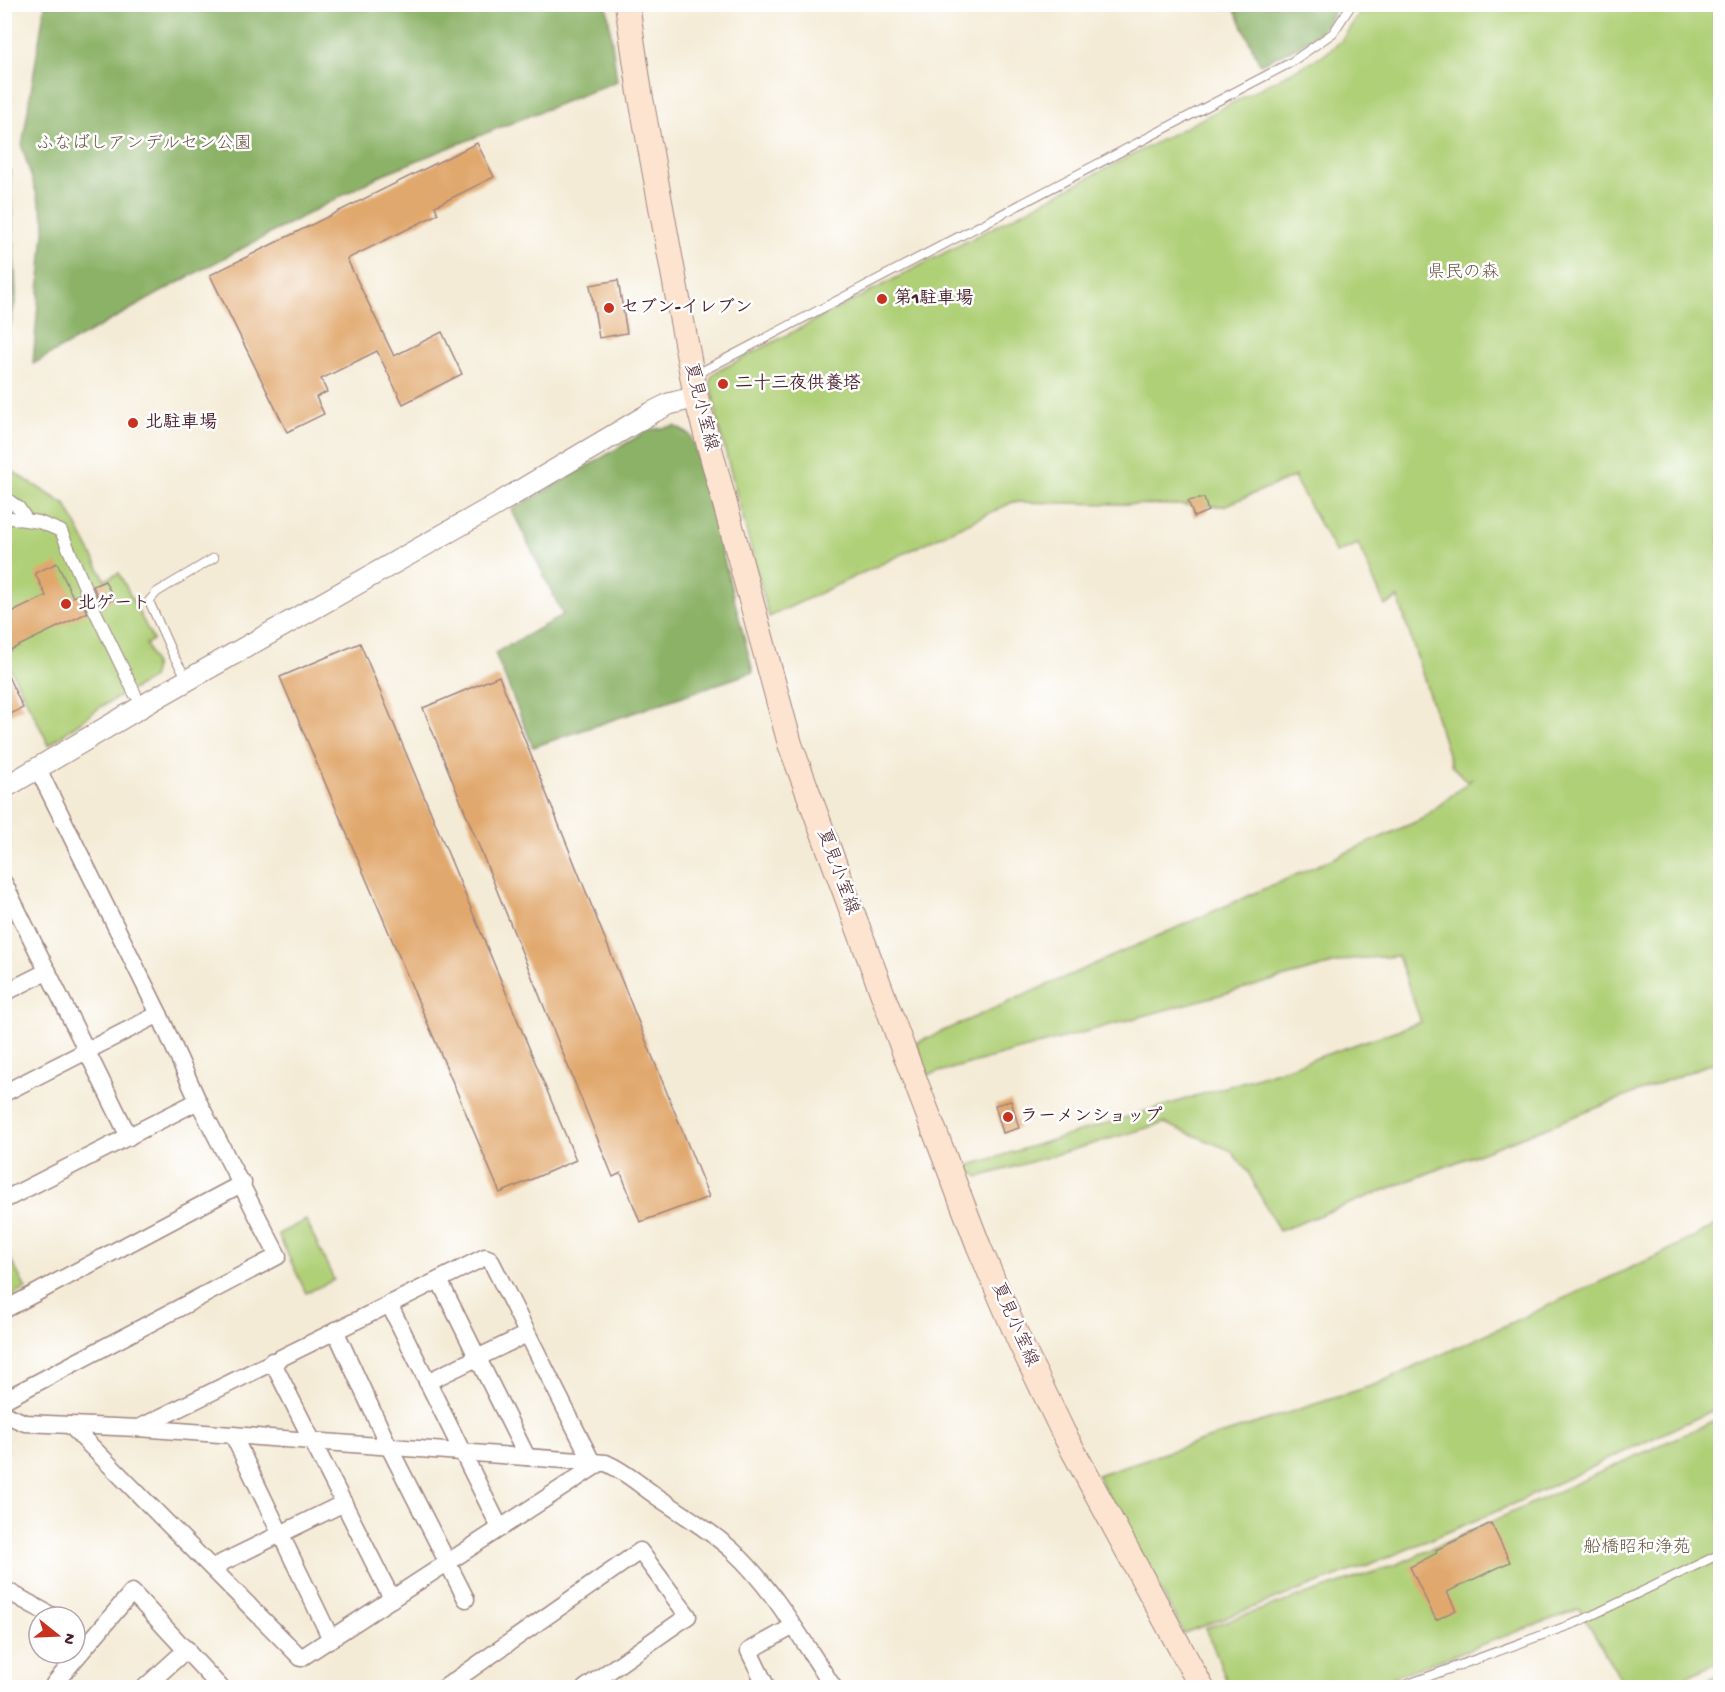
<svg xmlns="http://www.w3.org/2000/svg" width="1725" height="1692" font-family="'Gochi Hand','Klee One',sans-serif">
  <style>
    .green { fill: #b0d078; stroke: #7d7852; stroke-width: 1.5 }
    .forest { fill: #8cb268; stroke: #6b684a; stroke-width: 1.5 }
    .building { fill: #e1a86d }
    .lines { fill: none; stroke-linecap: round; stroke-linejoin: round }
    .service-casing { stroke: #9f8580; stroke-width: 10 }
    .pedestrian-casing { stroke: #9f8580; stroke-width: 14 }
    .minor-casing { stroke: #9f8580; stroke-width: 19 }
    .tertiary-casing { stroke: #9f8580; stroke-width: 23 }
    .secondary-casing { stroke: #9f8580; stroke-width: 26 }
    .service { stroke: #fff; stroke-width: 8 }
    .pedestrian { stroke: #fff; stroke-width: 12 }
    .minor { stroke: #fff; stroke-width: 16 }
    .tertiary { stroke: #fff; stroke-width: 21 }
    .secondary { stroke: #fde4d0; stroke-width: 24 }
    .poi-dot { fill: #c8321e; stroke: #fff; stroke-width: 2 }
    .labels { text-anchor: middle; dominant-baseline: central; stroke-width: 5; stroke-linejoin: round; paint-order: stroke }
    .park-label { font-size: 18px; fill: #695442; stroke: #fff }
    .poi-label { font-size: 18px; font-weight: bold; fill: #4a1f2b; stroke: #fff; text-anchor: start }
    .street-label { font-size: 18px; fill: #4a1f2b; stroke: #fff }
  </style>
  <rect width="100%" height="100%" fill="#fff"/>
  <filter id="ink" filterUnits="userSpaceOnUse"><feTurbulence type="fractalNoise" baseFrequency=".0167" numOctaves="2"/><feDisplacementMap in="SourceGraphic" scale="12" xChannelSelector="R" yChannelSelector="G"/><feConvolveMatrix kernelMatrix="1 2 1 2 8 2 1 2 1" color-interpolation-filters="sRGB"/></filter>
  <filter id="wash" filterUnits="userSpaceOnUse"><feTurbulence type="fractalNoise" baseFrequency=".008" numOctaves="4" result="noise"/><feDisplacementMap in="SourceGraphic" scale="24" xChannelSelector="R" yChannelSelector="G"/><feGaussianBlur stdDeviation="1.35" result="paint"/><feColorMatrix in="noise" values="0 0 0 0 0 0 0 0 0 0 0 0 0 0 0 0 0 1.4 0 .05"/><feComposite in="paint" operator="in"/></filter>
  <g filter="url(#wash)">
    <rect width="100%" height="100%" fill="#f4ebd6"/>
    <g class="green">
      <polygon points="1365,5 1720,5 1720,1060 1279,1231 1248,1172 1230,1150 1164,1123 979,1177 964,1167 1278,1071 1421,1022 1398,956 1351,959 928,1075 916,1043 1422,819 1472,779 1467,781 1452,766 1398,598 1385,606 1358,544 1336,553 1294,478 1296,476 1224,506 1013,502 769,617 719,427 710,380 714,373 1324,55 1341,41"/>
      <path d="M4,466L66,505L105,580L119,573L153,640L146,644C152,658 159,668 150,680L102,706L49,745L5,658Z"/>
      <polygon points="306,1220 334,1280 306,1293 278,1234"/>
      <polygon points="1720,1223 1720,1407 1502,1509 1389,1557 1184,1633 1097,1475 1377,1384 1661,1254"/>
      <polygon points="9,1256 26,1289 5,1300 5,1258"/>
      <polygon points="1720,1418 1720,1661 1665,1687 1625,1687 1579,1609 1366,1687 1229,1687 1206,1628 1398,1564"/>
    </g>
    <g class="forest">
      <polygon points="45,5 607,5 617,81 383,174 188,277 33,364 45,221 22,147"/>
      <path d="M1233,5H1325L1334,10C1325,38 1285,53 1260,64Z"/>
      <polygon points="5,156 10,172 16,297 5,350"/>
      <polygon points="675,426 690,435 694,444 753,672 533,747 495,653 563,615 512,510 649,430"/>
      <polygon points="1720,1674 1720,1687 1692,1687"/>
    </g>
    <g id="blocks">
      <g class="building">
        <polygon points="477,143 494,177 435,206 438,214 347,259 394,356 442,332 462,374 403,404 377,351 321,379 327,392 316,397 324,414 287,432 210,275"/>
        <polygon points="618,280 627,333 599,338 590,285"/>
        <polygon points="1204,498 1208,511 1194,517 1188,501"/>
        <polygon points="57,563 73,597 79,594 87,613 4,653 4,616 46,596 35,573"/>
        <polygon points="105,581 114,599 101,605 93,586"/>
        <polygon points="360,643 576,1160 500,1193 280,677"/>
        <polygon points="4,668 23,708 4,717"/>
        <polygon points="499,676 709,1197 640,1222 621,1173 613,1177 423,708"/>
        <polygon points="1011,1101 1019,1128 1003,1133 995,1105"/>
        <polygon points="1491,1523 1510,1562 1447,1592 1456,1610 1436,1620 1410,1567 1437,1553 1436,1550"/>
      </g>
    </g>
  </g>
  <g filter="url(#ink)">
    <use href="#blocks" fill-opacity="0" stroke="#9f8580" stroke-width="1.5"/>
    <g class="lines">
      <defs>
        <g id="service">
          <polyline points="695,375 1290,63 1333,33 1352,4"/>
          <polyline points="188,680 173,655 149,601 157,592 214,558"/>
          <polyline points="1397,1688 1578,1622 1720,1554"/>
        </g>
        <g id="pedestrian">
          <polyline points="4,497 19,508 27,520"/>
          <polyline points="4,517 39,522 61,531 94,609 135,694"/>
        </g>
        <g id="minor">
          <polyline points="38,769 159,1014 198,1101"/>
          <polyline points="4,883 129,1137"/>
          <polyline points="4,993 48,971"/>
          <polyline points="4,1093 159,1014"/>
          <polyline points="4,1200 198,1101 278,1256 4,1400"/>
          <polyline points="439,1280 527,1457"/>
          <polyline points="389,1304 500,1528"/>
          <polyline points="4,1310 243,1183"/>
          <polyline points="335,1330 389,1447 466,1599"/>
          <polyline points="272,1361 392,1599"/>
          <polyline points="427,1382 527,1334"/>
          <path d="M4,1414L25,1423L138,1428L606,1463C625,1471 641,1486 659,1498C684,1515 711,1531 733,1551C774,1589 803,1642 834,1688"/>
          <polyline points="70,1425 301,1658 600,1463"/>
          <polyline points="139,1428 485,1257 490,1259 592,1462"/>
          <polyline points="233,1435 331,1639"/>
          <polyline points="213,1567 344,1503"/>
          <polyline points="4,1589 54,1617"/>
          <polyline points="58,1688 54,1684 132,1592 221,1688"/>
          <polyline points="144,1688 187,1649"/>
          <polyline points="444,1688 640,1551 688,1616 585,1688"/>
          <polyline points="767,1688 749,1651 792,1627"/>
        </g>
        <polyline id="tertiary" points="4,788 163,694 494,506 651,413 669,404 696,397"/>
        <polyline id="secondary" points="627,4 640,93 696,397 790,744 903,1049 979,1247 1018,1338 1063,1432 1202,1688"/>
      </defs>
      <use href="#service" class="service-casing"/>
      <use href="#pedestrian" class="pedestrian-casing"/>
      <use href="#minor" class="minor-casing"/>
      <use href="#tertiary" class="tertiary-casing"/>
      <use href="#secondary" class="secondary-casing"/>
      <use href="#service" class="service"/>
      <use href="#pedestrian" class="pedestrian"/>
      <use href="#minor" class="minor"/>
      <use href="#tertiary" class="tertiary"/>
      <use href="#secondary" class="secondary"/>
    </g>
  </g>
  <g class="poi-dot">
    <circle cx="882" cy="299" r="6"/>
    <circle cx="609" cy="308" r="6"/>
    <circle cx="723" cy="384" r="6"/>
    <circle cx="133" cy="423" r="6"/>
    <circle cx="66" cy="604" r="6"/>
    <circle cx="1008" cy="1117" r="6"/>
  </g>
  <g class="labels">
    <g class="park-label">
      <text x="144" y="144">ふなばしアンデルセン公園</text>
      <text x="1463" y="273">県民の森</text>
      <text x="1637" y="1548">船橋昭和浄苑</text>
    </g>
    <g class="poi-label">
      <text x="894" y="299">第1駐車場</text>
      <text x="621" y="308">セブン-イレブン</text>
      <text x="735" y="384">二十三夜供養塔</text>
      <text x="145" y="423">北駐車場</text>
      <text x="78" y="604">北ゲート</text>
      <text x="1020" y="1117">ラーメンショップ</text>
    </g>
    <g class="street-label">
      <text transform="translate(700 407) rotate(76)">夏見小室線</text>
      <text transform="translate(837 872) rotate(70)">夏見小室線</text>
      <text transform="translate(1014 1325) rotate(66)">夏見小室線</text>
    </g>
  </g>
  <rect width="1725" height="1692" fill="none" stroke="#fff" stroke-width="24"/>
  <g transform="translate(57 1635) rotate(108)"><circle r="28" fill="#ffffff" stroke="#b7a5aa" stroke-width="1.5"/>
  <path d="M0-4.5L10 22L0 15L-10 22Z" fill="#c8321e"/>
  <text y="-9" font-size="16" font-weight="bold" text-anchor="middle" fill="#4a1f2b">N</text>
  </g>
</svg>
